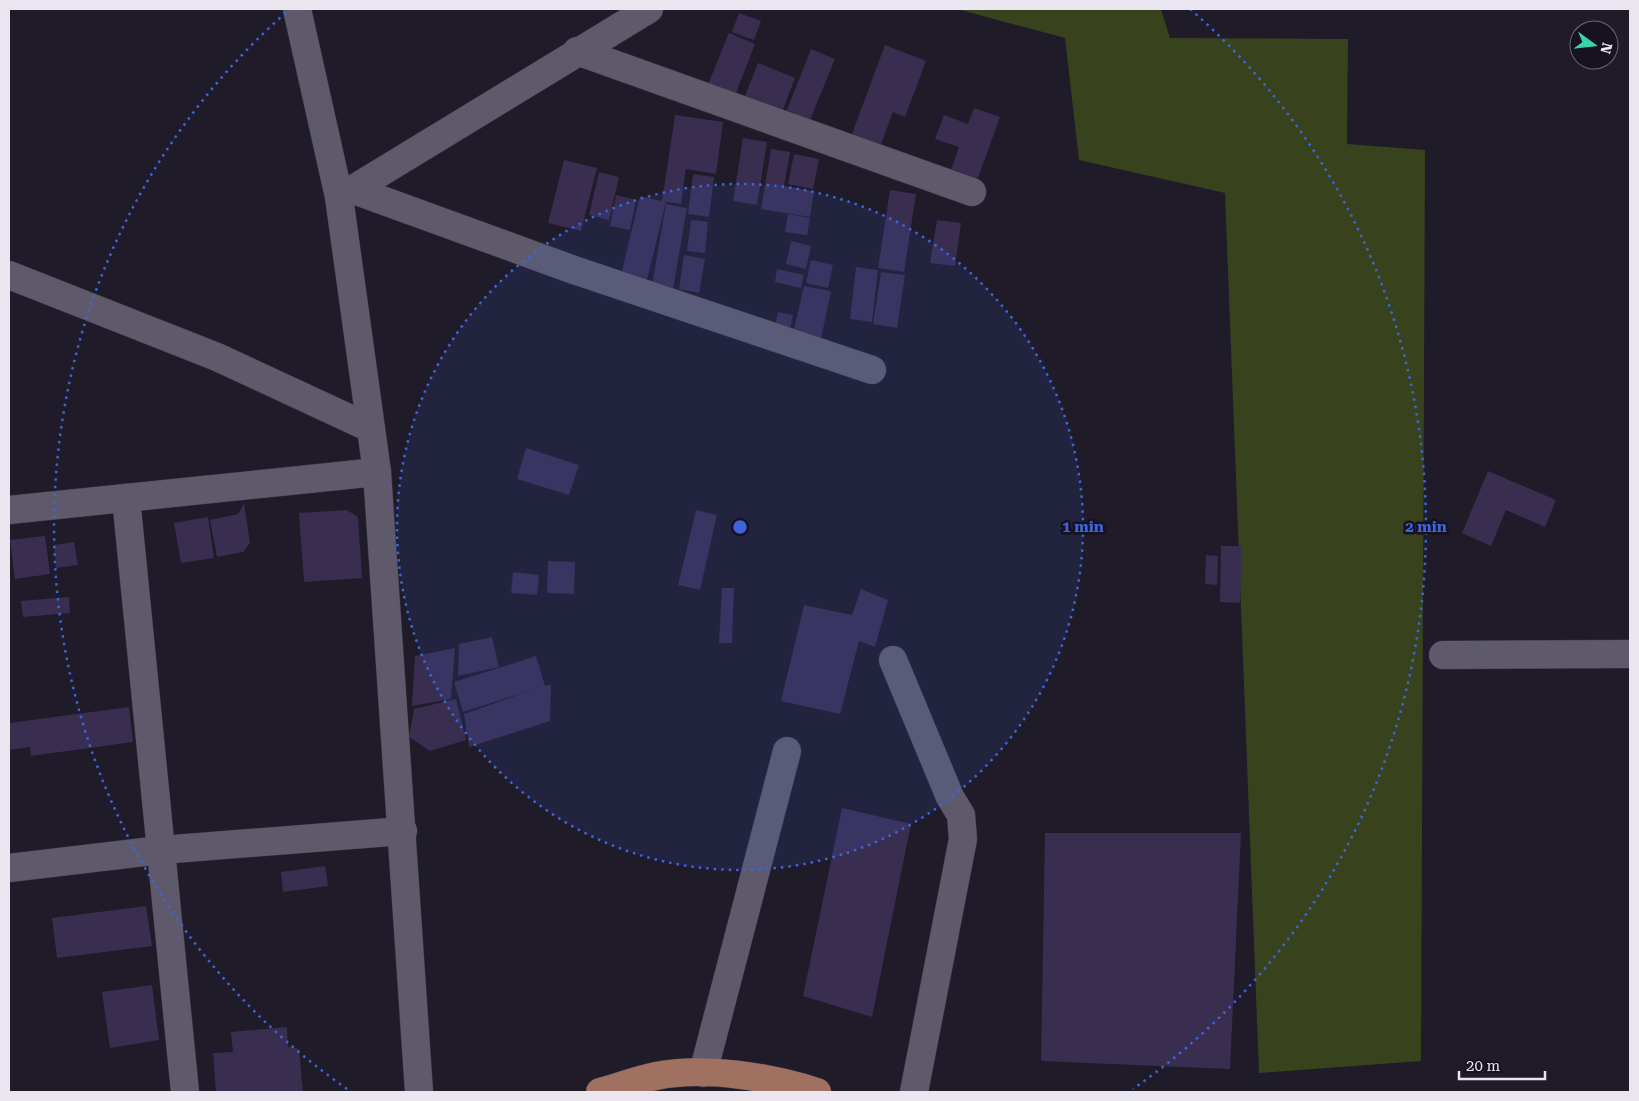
<svg xmlns="http://www.w3.org/2000/svg" width="1639" height="1101" font-family="'Roboto Serif',serif">
  <style>
    .green { fill: #38431e }
    .building { fill: #392e50 }
    .lines { fill: none; stroke-linecap: round; stroke-linejoin: round }
    .minor-casing { stroke: #3a3743; stroke-width: 29 }
    .major-casing { stroke: #3a3743; stroke-width: 29 }
    .minor { stroke: #5f5a6b; stroke-width: 28 }
    .major { stroke: #a07061; stroke-width: 28 }
    .ring { fill: none; stroke: #3c65dc; stroke-width: 2.5; stroke-dasharray: 2.5 5 }
    .centre { fill: #3c65dc; stroke: #16121f; stroke-width: 2.5 }
    .ring-label { font-size: 15px; text-anchor: middle; font-weight: bold; fill: #3c65dc; stroke: #16121f; stroke-width: 5; stroke-linejoin: round; paint-order: stroke }
  </style>
  <rect width="100%" height="100%" fill="#1f1b29"/>
  <polygon class="green" points="957,9 1161,9 1170,38 1348,39 1347,144 1425,150 1421,1061 1259,1073 1225,193 1079,160 1065,38"/>
  <g class="building">
    <polygon points="739,13 761,21 754,40 732,32"/>
    <polygon points="729,33 755,44 732,103 705,92"/>
    <polygon points="885,45 926,61 905,117 893,112 878,152 849,142"/>
    <polygon points="811,49 835,59 810,120 787,110"/>
    <polygon points="758,63 795,78 781,115 743,101"/>
    <polygon points="974,108 1000,117 975,186 949,176 959,147 935,139 944,115 968,124"/>
    <polygon points="675,115 723,122 716,174 686,169 681,204 662,201"/>
    <polygon points="743,138 767,142 757,205 733,201"/>
    <polygon points="771,149 790,152 784,186 814,191 810,217 761,209"/>
    <polygon points="794,154 819,159 813,189 788,184"/>
    <polygon points="564,160 597,168 581,231 548,223"/>
    <polygon points="599,172 619,177 609,220 589,215"/>
    <polygon points="693,174 714,177 709,217 688,214"/>
    <polygon points="890,190 916,194 904,272 878,268"/>
    <polygon points="616,195 636,200 630,230 610,226"/>
    <polygon points="640,196 666,202 646,284 622,271"/>
    <polygon points="666,204 687,208 673,289 652,285"/>
    <polygon points="788,214 810,218 807,235 785,232"/>
    <polygon points="691,220 708,222 705,253 687,251"/>
    <polygon points="937,220 961,223 955,266 930,263"/>
    <polygon points="791,241 811,246 806,269 786,264"/>
    <polygon points="684,255 705,259 699,293 679,289"/>
    <polygon points="811,260 833,265 828,288 806,283"/>
    <polygon points="856,267 878,270 872,322 850,319"/>
    <polygon points="777,269 804,275 801,288 775,282"/>
    <polygon points="881,272 905,275 897,328 873,324"/>
    <polygon points="804,286 831,291 820,344 792,338"/>
    <polygon points="778,312 793,315 790,329 775,325"/>
    <polygon points="526,448 579,465 569,495 517,479"/>
    <polygon points="1488,471 1556,500 1545,527 1506,510 1491,546 1462,533"/>
    <polygon points="244,503 250,543 243,552 217,557 210,520 238,514"/>
    <polygon points="347,510 358,517 362,578 304,582 299,513"/>
    <polygon points="696,510 717,515 700,590 678,585"/>
    <polygon points="208,517 214,558 181,563 174,523"/>
    <polygon points="45,536 50,574 15,579 10,540"/>
    <polygon points="74,542 78,565 56,568 54,545"/>
    <polygon points="1221,546 1242,546 1240,603 1220,602"/>
    <polygon points="1206,555 1218,556 1217,585 1205,584"/>
    <polygon points="548,561 575,562 574,594 547,593"/>
    <polygon points="513,572 539,575 537,595 511,593"/>
    <polygon points="722,588 734,588 732,643 719,643"/>
    <polygon points="861,589 888,600 875,647 859,641 840,714 781,701 804,605 852,615"/>
    <polygon points="69,597 70,613 23,617 21,601"/>
    <polygon points="492,637 499,667 458,676 459,644"/>
    <polygon points="455,648 451,699 412,706 415,656"/>
    <polygon points="536,656 545,686 551,684 550,721 469,747 464,714 532,690 463,712 454,682"/>
    <polygon points="456,699 466,740 430,751 409,737 414,709"/>
    <polygon points="129,707 133,742 31,756 30,747 9,750 9,723"/>
    <polygon points="842,808 911,824 872,1017 803,996"/>
    <polygon points="1045,833 1241,833 1230,1069 1041,1061"/>
    <polygon points="325,866 328,886 283,892 281,872"/>
    <polygon points="146,906 152,946 57,958 52,918"/>
    <polygon points="152,985 159,1040 110,1048 102,992"/>
    <polygon points="287,1027 288,1047 299,1049 303,1092 216,1092 213,1053 233,1052 231,1032"/>
  </g>
  <g class="lines">
    <defs>
      <g id="minor">
        <polyline points="297,9 339,197 377,472 419,1092"/>
        <polyline points="577,51 972,192"/>
        <polyline points="354,190 574,270 872,370"/>
        <polyline points="342,196 649,9"/>
        <polyline points="9,275 217,357 370,428"/>
        <polyline points="126,498 185,1092"/>
        <polyline points="9,510 377,472"/>
        <polyline points="1443,655 1630,654"/>
        <polyline points="893,660 950,797 961,815 963,839 914,1092"/>
        <polyline points="9,868 161,850 403,831"/>
        <polyline points="703,1073 787,751"/>
      </g>
      <path id="major" d="M600,1092C618,1087 637,1080 656,1076C705,1066 770,1077 817,1092"/>
    </defs>
    <use href="#minor" class="minor-casing"/>
    <use href="#major" class="major-casing"/>
    <use href="#minor" class="minor"/>
    <use href="#major" class="major"/>
  </g>
  <circle cx="740" cy="527" r="343" fill="#3c65dc" fill-opacity=".12"/>
  <g class="ring">
    <circle cx="740" cy="527" r="343"/>
    <path d="M347 1089A686 686 0 0 1 290 9M1190 9A686 686 0 0 1 1133 1089"/>
  </g>
  <circle cx="740" cy="527" r="8" class="centre"/>
  <g class="ring-label">
    <text x="1083" y="532">1 min</text>
    <text x="1426" y="532">2 min</text>
  </g>
  <rect width="1639" height="1101" fill="none" stroke="#e9e6f0" stroke-width="20"/>
  <g transform="translate(1594 45) rotate(105)"><circle r="24" fill="#16121f" stroke="#6a6773"/>
  <path d="M0-4L9 19L0 12L-9 19Z" fill="#39d4a5"/>
  <text y="-8" font-size="14" font-weight="bold" text-anchor="middle" fill="#e9e6f0">N</text>
  </g>
  <path d="M1459 1071v8h86v-8" fill="none" stroke="#e9e6f0" stroke-width="2.5"/>
  <text x="1466" y="1071" font-size="15" fill="#e9e6f0" stroke="#16121f" stroke-width="4" paint-order="stroke">20 m</text>
</svg>
